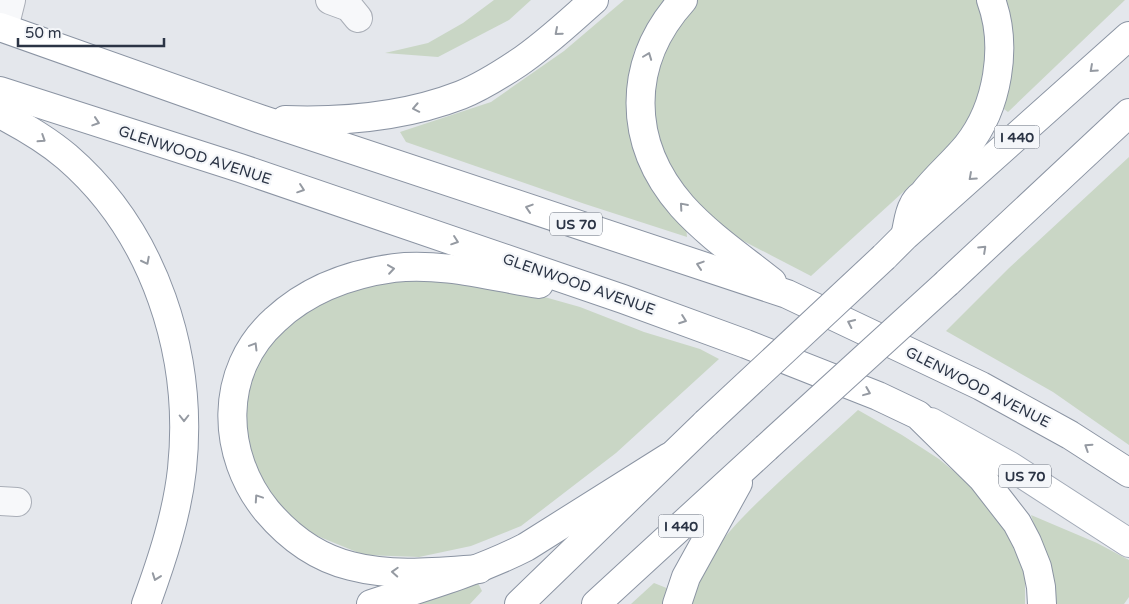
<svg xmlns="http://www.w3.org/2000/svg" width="1129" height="604" font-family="'Varela Round',sans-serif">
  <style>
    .green { fill: #c9d6c5 }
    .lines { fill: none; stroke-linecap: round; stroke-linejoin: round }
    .minor-casing { stroke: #a9aeb7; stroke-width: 30 }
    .major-casing { stroke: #a3abb8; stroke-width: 30 }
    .highway-casing { stroke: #8b94a3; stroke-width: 30 }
    .minor { stroke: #f7f8fa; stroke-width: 28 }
    .major { stroke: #fff; stroke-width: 28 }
    .highway { stroke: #fff; stroke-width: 28 }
    .highway-bridge-casing { stroke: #8b94a3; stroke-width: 30; stroke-linecap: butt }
    .highway-bridge { stroke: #fff; stroke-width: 28 }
    .oneway { stroke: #959aa2 }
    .labels { text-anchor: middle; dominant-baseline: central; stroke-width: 4.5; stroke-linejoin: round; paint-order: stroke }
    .shield { fill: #f4f6f9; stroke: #676e7b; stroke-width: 1 }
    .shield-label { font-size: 14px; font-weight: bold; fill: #2b3445 }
    .street-label { font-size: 15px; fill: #2b3445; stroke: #f4f6f9 }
  </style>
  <rect width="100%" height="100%" fill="#e4e7ec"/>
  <g class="green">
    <polygon points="494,0 531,0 509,20 438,57 385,53 428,43 463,23"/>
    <polygon points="624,0 670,0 634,51 626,109 651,183 686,226 687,237 585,204 406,142 400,132 491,102 564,51"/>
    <polygon points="696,0 978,0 986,27 987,63 972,118 946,153 811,276 728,233 676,185 657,143 649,105 654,67 675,25"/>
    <polygon points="1006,0 1125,0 1008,112 1004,109 1014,46"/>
    <polygon points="1129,157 1129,445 1053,392 946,331 1009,268"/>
    <polygon points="395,278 505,286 580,307 644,332 700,349 719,359 616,453 521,526 471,546 419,557 364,555 310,533 282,511 252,467 242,426 251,372 274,334 312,304"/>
    <path d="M858,410L902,435L939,459L974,488L1013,539L1025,576V604H690C701,554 743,516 779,482C805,458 832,434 858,410Z"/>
    <polygon points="1031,515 1097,543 1129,560 1129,597 1124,604 1051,604 1051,578"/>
    <polygon points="478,583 482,591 470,604 412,604"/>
    <polygon points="654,583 669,589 666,604 631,604"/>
  </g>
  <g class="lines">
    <defs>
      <g id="minor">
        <polyline points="330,0 349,7 358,18"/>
        <polyline points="4,28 11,0"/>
        <polyline points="0,501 17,502"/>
      </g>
      <polyline id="major" points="931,422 1010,466 1129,543"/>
      <g id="highway">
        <path d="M683,0C626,63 627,143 682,206C708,235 742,258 772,282"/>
        <polyline points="0,27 260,119 787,294 981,386 1070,435 1129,473"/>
        <polyline points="0,91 240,168 623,299 746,344 878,396 918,415 982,478 1017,523 1027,542 1037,567 1041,587 1042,604"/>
        <path d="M0,114C23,126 47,140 67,157C155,233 194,355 182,469C177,515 162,560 146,604"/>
        <path d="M285,120C343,122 407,116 461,95C481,87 500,75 518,63C545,45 569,22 594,0"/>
        <path d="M906,232C908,223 909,213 913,206C915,201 919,197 923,194C936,177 953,163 967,146C998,107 1008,46 991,0"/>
        <polyline points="884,257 905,236 1129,36"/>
        <polyline points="947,283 1129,113"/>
        <path d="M479,569C436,572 393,577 351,566C318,558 289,537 267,511C221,455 218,371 275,320C307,290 350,274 394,268C440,262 494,277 539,284"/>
        <path d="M371,604C424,587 477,572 526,547L669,457"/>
        <polyline points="519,604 706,423"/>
        <polyline points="596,604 766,448"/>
        <polyline points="677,604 686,577 738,483"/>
      </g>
    </defs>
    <use href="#minor" class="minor-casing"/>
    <use href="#major" class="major-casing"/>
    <use href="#highway" class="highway-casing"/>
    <use href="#minor" class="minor"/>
    <use href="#major" class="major"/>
    <use href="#highway" class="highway"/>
    <defs>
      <g id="highway-bridge">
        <polyline points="706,423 884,257"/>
        <polyline points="766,448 947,283"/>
      </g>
    </defs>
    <use href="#highway-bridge" class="highway-bridge-casing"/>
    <use href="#highway-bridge" class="highway-bridge"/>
  </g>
  <defs><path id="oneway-chevron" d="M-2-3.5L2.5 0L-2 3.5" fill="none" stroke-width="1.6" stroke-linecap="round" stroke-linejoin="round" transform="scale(1.25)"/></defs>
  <g class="oneway">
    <use href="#oneway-chevron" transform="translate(558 32) rotate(139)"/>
    <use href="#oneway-chevron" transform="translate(648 56) rotate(-69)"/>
    <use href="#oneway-chevron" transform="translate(1093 69) rotate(138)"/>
    <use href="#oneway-chevron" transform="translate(416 108) rotate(169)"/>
    <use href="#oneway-chevron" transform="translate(96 122) rotate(18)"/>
    <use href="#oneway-chevron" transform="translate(42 139) rotate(33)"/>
    <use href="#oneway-chevron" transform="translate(972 177) rotate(138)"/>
    <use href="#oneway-chevron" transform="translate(301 189) rotate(19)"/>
    <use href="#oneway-chevron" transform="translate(683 206) rotate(-131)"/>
    <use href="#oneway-chevron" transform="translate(529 208) rotate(-162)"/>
    <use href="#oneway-chevron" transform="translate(455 241) rotate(19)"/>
    <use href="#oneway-chevron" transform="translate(983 249) rotate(-43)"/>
    <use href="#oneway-chevron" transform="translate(146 261) rotate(63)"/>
    <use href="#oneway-chevron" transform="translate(700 265) rotate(-162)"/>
    <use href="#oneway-chevron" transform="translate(391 269) rotate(-8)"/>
    <use href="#oneway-chevron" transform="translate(683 320) rotate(20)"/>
    <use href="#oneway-chevron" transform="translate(851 323) rotate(-155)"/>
    <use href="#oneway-chevron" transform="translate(254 346) rotate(-59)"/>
    <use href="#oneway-chevron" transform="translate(867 392) rotate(22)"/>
    <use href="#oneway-chevron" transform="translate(184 418) rotate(90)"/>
    <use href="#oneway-chevron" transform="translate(1088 447) rotate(-147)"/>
    <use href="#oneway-chevron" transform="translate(258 498) rotate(-124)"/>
    <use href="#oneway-chevron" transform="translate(395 572) rotate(-177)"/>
    <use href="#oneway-chevron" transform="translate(156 577) rotate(110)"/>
  </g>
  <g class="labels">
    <g class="shield">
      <rect x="994.5" y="125.5" width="45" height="23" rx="4"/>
      <rect x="550" y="212.5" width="52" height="23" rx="4"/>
      <rect x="999" y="464.5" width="52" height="23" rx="4"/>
      <rect x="658.5" y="514.5" width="45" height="23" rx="4"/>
    </g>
    <g class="shield-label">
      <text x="1017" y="137">I 440</text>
      <text x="576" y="224">US 70</text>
      <text x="1025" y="476">US 70</text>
      <text x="681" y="526">I 440</text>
    </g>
    <g class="street-label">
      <text transform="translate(195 155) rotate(18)">GLENWOOD AVENUE</text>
      <text transform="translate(579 284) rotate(19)">GLENWOOD AVENUE</text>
      <text transform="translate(978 387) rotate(27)">GLENWOOD AVENUE</text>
    </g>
  </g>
  <path d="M18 38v8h146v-8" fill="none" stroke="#2b3445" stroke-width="2.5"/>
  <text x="25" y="38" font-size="15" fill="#2b3445" stroke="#f4f6f9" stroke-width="4" paint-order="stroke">50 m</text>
</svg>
